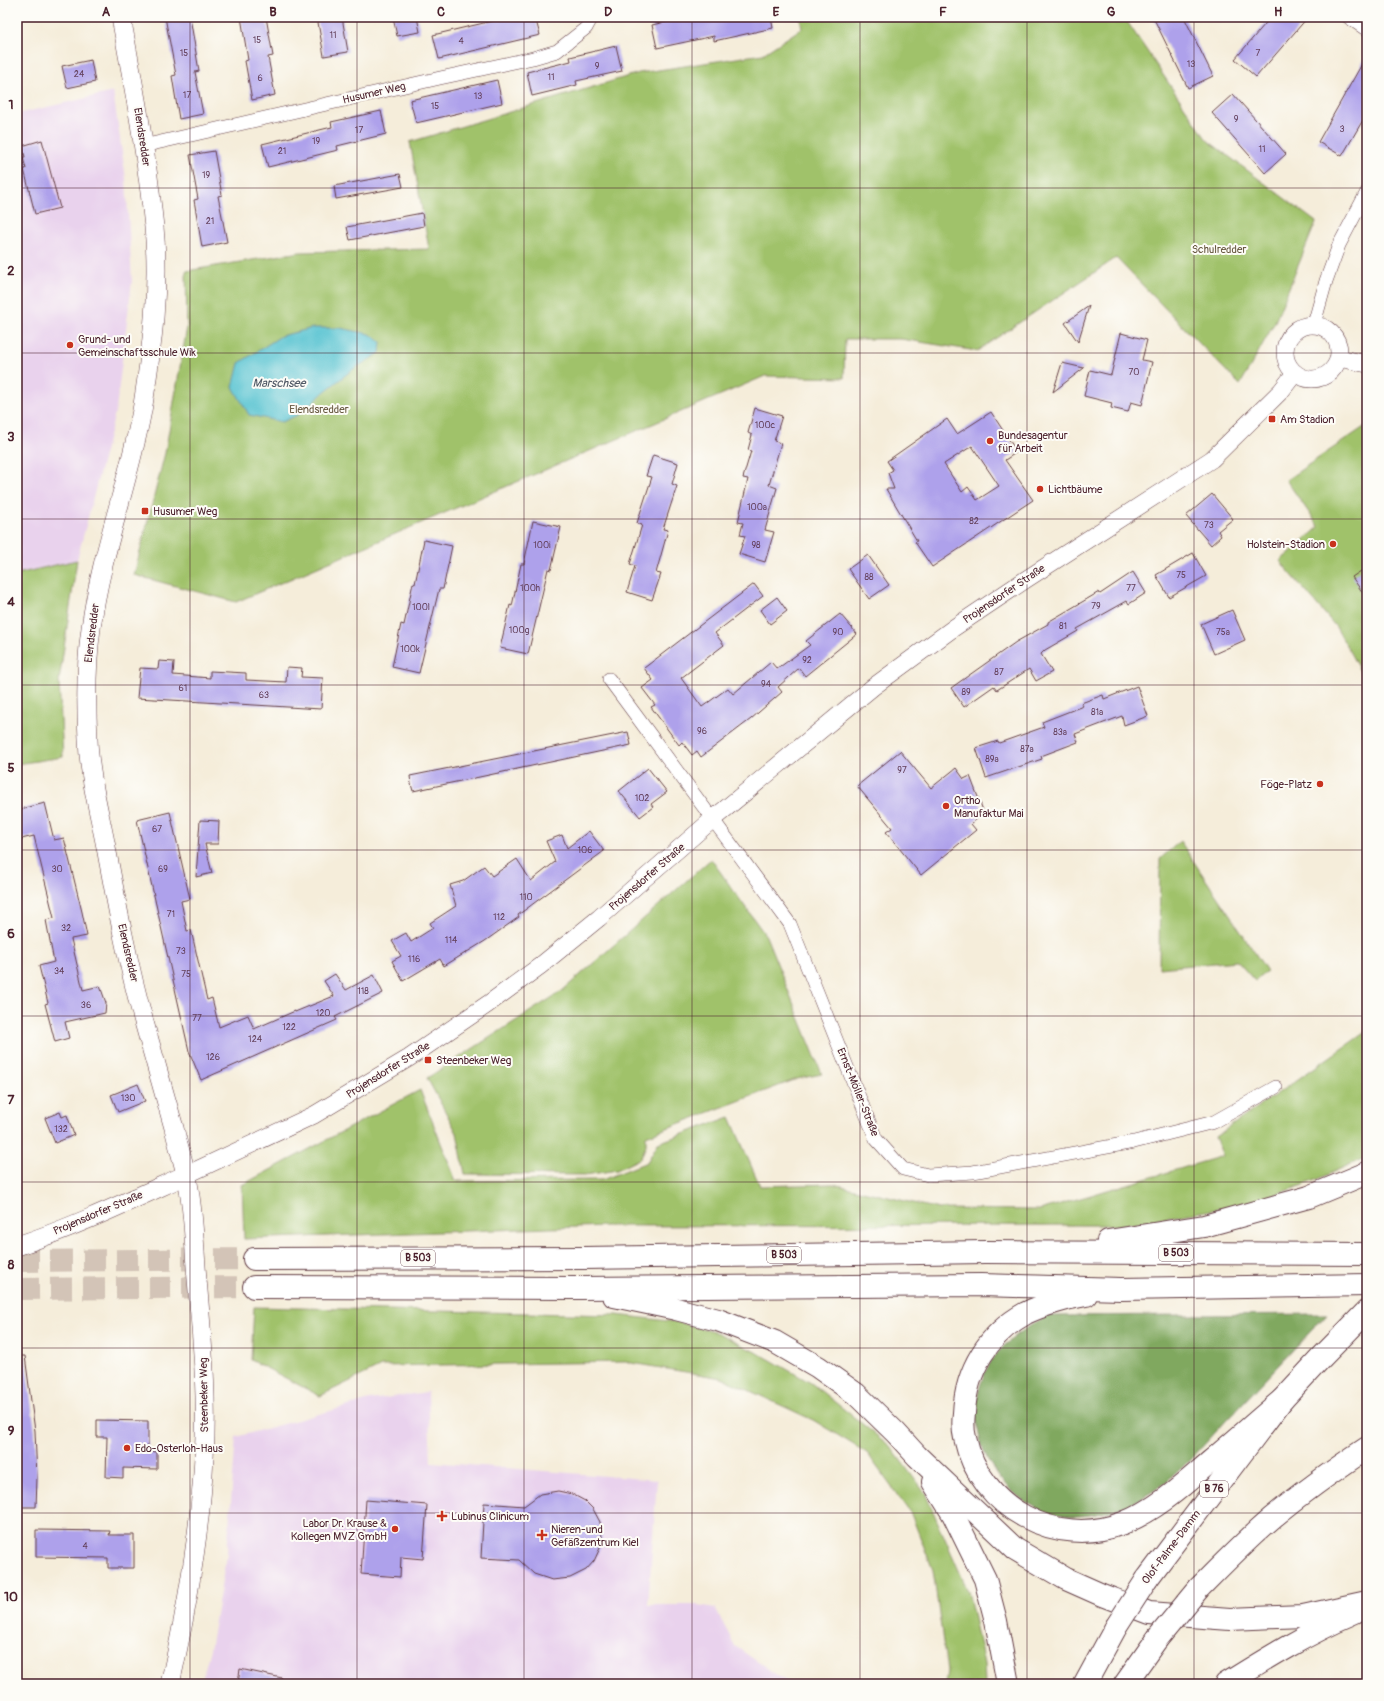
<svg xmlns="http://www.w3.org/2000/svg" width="1384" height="1701" font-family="Pangolin,sans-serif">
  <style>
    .built { fill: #e9d2ed }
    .green { fill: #a0c26b; stroke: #75704b }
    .forest { fill: #80a85f; stroke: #656445 }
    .water { fill: #57c3d1; stroke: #50717e }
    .building { fill: #aea1eb; fill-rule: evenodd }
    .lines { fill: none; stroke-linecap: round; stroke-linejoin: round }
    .trunk-tunnel { stroke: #d3c4b7; stroke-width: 22; stroke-dasharray: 22 11; stroke-linecap: butt }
    .minor-casing { stroke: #643e45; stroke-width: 14 }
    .tertiary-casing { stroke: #643e45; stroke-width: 18 }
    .secondary-casing { stroke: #643e45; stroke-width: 20 }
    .trunk-casing { stroke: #643e45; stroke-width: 24 }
    .minor { stroke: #fff; stroke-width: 13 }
    .tertiary { stroke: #fff; stroke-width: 17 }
    .secondary { stroke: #fff; stroke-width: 19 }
    .trunk { stroke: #fff; stroke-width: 22 }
    .trunk-bridge-casing { stroke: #643e45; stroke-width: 24; stroke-linecap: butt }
    .trunk-bridge { stroke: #fff; stroke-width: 22 }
    .grid { fill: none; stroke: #4a1f2b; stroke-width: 1; stroke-opacity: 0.55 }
    .poi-dot { fill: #c8321e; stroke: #fdfcf7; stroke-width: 1.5 }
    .labels { text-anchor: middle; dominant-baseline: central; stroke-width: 4; stroke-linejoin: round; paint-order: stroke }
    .number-label { font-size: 9px; fill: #63405b }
    .shield { fill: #fdfcf7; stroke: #806168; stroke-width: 1 }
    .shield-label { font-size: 10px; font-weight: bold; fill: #4a1f2b }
    .street-label { font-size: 11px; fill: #4a1f2b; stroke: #fdfcf7 }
    .park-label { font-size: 11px; fill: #685841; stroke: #fdfcf7 }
    .poi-label { font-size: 11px; fill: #4a1f2b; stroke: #fdfcf7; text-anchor: start }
    .water-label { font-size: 12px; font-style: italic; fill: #4f5865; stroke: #fdfcf7 }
    .neatline { fill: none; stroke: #4a1f2b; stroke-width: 1.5 }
    .grid-label { font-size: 13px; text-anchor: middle; font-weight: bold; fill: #4a1f2b }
  </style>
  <rect width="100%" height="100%" fill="#fdfcf7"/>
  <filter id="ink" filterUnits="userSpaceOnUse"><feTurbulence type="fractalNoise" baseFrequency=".025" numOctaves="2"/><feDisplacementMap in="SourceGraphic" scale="8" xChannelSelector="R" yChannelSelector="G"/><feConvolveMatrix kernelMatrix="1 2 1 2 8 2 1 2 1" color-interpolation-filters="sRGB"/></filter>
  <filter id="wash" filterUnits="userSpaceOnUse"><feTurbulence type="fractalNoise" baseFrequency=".012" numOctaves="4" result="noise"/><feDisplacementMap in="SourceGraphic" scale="16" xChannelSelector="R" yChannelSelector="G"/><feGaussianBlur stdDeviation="0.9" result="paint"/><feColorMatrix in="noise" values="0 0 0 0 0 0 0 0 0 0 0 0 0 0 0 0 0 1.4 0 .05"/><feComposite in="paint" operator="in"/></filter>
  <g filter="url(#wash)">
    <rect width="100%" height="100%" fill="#f5edda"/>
    <g class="built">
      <polygon points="113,92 126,179 132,281 116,409 77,560 17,574 17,114"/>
      <polygon points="428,1392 431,1462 657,1480 648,1605 698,1605 715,1608 735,1646 790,1684 201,1684 210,1649 227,1553 236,1437 370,1400"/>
      <polygon points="855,1676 857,1684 823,1684"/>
    </g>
    <g class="green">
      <polygon points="800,17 1124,17 1207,140 1316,222 1275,322 1240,385 1116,258 977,351 901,339 845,339 844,378 765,376 236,602 134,575 165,453 187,327 186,271 300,252 429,249 410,142 639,73 763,54 802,28"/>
      <polygon points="1367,425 1367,684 1336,627 1280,561 1319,527 1286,480"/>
      <polygon points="77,560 59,681 63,757 17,764 17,574"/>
      <polygon points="1180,841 1267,971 1255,981 1237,961 1159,968 1160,859"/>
      <polygon points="711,859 766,936 822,1074 797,1079 646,1136 646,1145 641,1158 617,1170 585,1175 465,1174 457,1133 427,1078 562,991"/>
      <polygon points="1367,1031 1367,1157 1304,1185 1241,1205 1126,1225 607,1226 244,1239 242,1185 420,1090 456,1181 602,1180 647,1162 658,1143 730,1117 760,1186 833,1184 939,1209 1040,1210 1223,1156 1215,1137"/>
      <polygon points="254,1307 617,1315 677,1322 718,1333 769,1359 811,1383 890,1446 925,1493 968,1591 984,1664 985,1684 945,1684 947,1671 933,1570 911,1514 867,1453 813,1420 722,1378 625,1362 381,1366 320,1396 251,1360"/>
    </g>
    <path class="forest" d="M1327,1314C1293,1350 1259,1386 1225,1422C1199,1450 1174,1481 1140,1499C1113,1513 1078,1521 1047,1513C1041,1511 1034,1506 1028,1503C980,1474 960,1409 992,1360C1006,1340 1026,1328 1047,1316Z"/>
    <polygon class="water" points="313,328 340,328 370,334 381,342 380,353 352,370 324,392 300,414 282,422 249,415 233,387 239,363 281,336"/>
    <g id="blocks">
      <g class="building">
        <polygon points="165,17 190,17 199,71 195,72 203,114 179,119 172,76 176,75"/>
        <polygon points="241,17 266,17 273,56 268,57 275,95 252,100 245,61 248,60"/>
        <polygon points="317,17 342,17 348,52 324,56"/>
        <polygon points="393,17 417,17 420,32 397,36"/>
        <polygon points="509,17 535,17 540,35 439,59 433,35"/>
        <polygon points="688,17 771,17 773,28 714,41 714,36 657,48 652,25"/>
        <polygon points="1153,17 1184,17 1213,76 1188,88"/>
        <polygon points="1271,17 1308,17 1256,77 1235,59"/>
        <polygon points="616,46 622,71 576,81 577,85 532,96 527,72 571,61 570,57"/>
        <polygon points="1367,55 1367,113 1342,156 1318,142"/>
        <polygon points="91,60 95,82 67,88 62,66"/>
        <polygon points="497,80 502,103 416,123 410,100"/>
        <polygon points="1233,94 1286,154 1265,173 1212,113"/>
        <polygon points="381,111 386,134 337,146 338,150 268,167 262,144 332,127 331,122"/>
        <polygon points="42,140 60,208 35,214 24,169 26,169 23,157 25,157 22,146"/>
        <polygon points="214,151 222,195 218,196 227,242 202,247 194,200 198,199 190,155"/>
        <polygon points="400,174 403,187 336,199 334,186"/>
        <polygon points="422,213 424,226 350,240 347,227"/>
        <polygon points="1089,306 1078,342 1065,323"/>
        <polygon points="1121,333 1147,340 1142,360 1152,362 1142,405 1131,402 1128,412 1111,408 1112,403 1084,396 1090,370 1111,375"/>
        <polygon points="1062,363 1084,368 1053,392"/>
        <polygon points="755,408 782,416 774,441 781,443 769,485 777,488 765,530 774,532 765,562 739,554 745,536 740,535 743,523 738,522 748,479 743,478 751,451 748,450 752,435 748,433"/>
        <path d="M991,412L1017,452L1005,460L1033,500L932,567L915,542L917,541L886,489H894L888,473L893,470L887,461L947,419L957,434ZM972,446L999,486L977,500L968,487L962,492L944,464Z"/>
        <polygon points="653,455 678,463 672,484 677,486 663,529 668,530 656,573 661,574 652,600 627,592 635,566 630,564 642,525 637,523 652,477 646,476"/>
        <polygon points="1212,494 1233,519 1218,531 1221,536 1211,545 1186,516"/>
        <polygon points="533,521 561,527 551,570 548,569 528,654 500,648 510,605 512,606 521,564 524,564"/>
        <polygon points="424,540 452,546 443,589 439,589 419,673 392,667 401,624 404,625 413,583 415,584"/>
        <polygon points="1193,553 1206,576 1169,597 1156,575"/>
        <polygon points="868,555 889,585 869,599 848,569"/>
        <polygon points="1367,567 1367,599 1352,577"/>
        <polygon points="1133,572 1146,593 1129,604 1127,601 1077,629 1078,631 1045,650 1041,654 1052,672 1036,681 1029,669 997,690 994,686 964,707 951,688 1016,642 1048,624 1048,622 1099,592 1100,594"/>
        <polygon points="754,584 763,596 715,633 724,645 681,678 702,707 728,688 733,694 771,662 777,669 810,645 806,641 840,614 857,634 805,676 799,668 778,687 782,692 751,719 701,757 697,751 692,755 682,742 679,745 651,707 655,705 642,688 653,680 644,668"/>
        <polygon points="777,597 787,611 770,624 760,610"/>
        <polygon points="1232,610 1245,640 1214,654 1201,624"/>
        <polygon points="159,661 174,662 173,675 210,678 210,671 246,673 246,680 286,682 287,667 302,668 301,677 323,678 321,709 137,698 140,668 158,669"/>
        <polygon points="1137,686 1148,716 1124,725 1122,716 1075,734 1078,742 1041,756 1042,759 986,778 976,748 998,741 999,743 1044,727 1042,722 1083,706 1081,703 1103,695 1104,699"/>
        <polygon points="628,732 631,745 413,791 411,784 410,776"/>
        <polygon points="900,751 931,788 956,768 964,779 970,776 984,813 971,824 976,830 921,875 886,832 892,828 857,786"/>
        <polygon points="648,768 667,792 651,804 653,807 640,817 619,791"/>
        <polygon points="45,803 54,840 64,838 82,912 87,936 71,939 83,990 100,986 106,1003 105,1013 65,1022 69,1038 55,1042 45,1004 48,1003 39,966 54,962 46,920 54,918 34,836 17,840 17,810"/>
        <polygon points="170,812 190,899 181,901 187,931 191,930 207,1000 212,998 219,1027 248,1015 254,1029 295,1011 295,1012 334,996 324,981 335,974 346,990 374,975 383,993 335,1017 337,1020 201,1080 189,1051 137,820"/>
        <polygon points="200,820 219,821 218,844 205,844 212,873 196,877"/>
        <polygon points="589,831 604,851 518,915 519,917 485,941 444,966 440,959 403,981 392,961 401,956 392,941 406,933 411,942 433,928 430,923 456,906 450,885 463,881 484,866 492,876 517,859 531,881 555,862 546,841 562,835 567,848"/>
        <polygon points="138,1084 145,1101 118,1112 111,1095"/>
        <polygon points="60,1112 62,1117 67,1115 74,1135 55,1143 45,1118"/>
        <polygon points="17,1356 25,1356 35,1431 37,1478 36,1507 17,1507"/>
        <polygon points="97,1420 148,1421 148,1451 157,1452 157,1469 123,1468 123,1478 106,1477 107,1437 97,1437"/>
        <polygon points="558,1491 572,1494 585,1501 593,1509 600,1522 602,1537 600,1548 594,1561 586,1570 570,1578 552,1580 534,1574 519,1560 481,1558 484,1503 524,1506 540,1494"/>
        <polygon points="366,1500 427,1505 423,1559 401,1557 400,1577 361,1574"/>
        <polygon points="36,1530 110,1531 109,1535 134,1535 134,1568 108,1568 108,1558 36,1557"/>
        <polygon points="240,1669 282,1678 281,1684 238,1684"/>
      </g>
    </g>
  </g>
  <g filter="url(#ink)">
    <use href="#blocks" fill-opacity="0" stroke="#643e45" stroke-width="1"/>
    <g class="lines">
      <g class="trunk-tunnel">
        <polyline points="17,1261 254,1259"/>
        <polyline points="17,1289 254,1287"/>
      </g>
      <defs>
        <g id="minor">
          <polyline points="1348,17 1367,30"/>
          <polyline points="143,146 440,78 533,58 557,51 586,28 592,17"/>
          <polyline points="1314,324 1326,281 1339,245 1367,192"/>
          <polyline points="609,679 790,924 876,1139 903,1169 928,1175 973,1172 1134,1142 1214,1122 1276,1087"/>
        </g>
        <g id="tertiary">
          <circle cx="1312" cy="352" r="27"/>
          <polyline points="1339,358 1367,364"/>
          <polyline points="186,1175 314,1115 409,1058 488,1004 540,966 599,918 713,819 873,687 955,627 1025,580 1212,459 1281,391 1295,373"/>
        </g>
        <g id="secondary">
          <path d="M121,17C134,87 147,157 154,227C160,286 152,347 143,405C130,480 101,552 91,628C86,664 86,702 88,739C89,775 99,811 106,847C117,906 128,965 144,1022C154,1057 164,1093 174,1128C178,1145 183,1161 187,1178C194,1211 194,1246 197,1279C202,1338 208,1398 204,1457C200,1534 187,1609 170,1684"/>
          <path d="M17,1246C75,1227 131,1200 186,1175"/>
        </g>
        <g id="trunk">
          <polyline points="1108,1241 1204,1226 1309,1197 1367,1173"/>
          <polyline points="254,1259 583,1258 985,1252 1367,1254"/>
          <polyline points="254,1287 579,1288 981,1285 1121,1289 1367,1285"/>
          <path d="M1086,1295C1068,1298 1042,1305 1026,1313C988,1334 966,1370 964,1413C963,1421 963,1430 965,1438C980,1508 1056,1549 1123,1523C1157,1510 1184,1484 1211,1461C1235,1441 1258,1420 1282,1400"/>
          <polyline points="614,1296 676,1309 718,1320 775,1342 818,1367 856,1394 896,1433 917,1456 1015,1549 1066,1579 1102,1595 1149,1613 1230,1619 1303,1616 1367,1602"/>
          <polyline points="933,1482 953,1514 985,1579 996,1621 1008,1684"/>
          <polyline points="1147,1579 1282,1400 1320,1359 1367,1311"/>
          <path d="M1199,1588C1223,1564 1246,1540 1272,1518C1302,1493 1334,1470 1367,1448"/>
          <polyline points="1085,1684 1116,1627"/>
          <polyline points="1125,1684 1157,1639"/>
          <path d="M1226,1684C1266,1659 1308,1633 1353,1614"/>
        </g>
      </defs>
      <use href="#minor" class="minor-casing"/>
      <use href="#tertiary" class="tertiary-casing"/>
      <use href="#secondary" class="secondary-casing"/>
      <use href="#trunk" class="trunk-casing"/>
      <use href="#minor" class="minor"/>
      <use href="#tertiary" class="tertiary"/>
      <use href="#secondary" class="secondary"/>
      <use href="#trunk" class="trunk"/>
      <defs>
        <g id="trunk-bridge">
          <polyline points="1116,1627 1147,1579"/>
          <polyline points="1157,1639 1199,1588"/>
        </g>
      </defs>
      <use href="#trunk-bridge" class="trunk-bridge-casing"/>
      <use href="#trunk-bridge" class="trunk-bridge"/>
    </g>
  </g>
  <path class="grid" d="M190,17V1684M357,17V1684M524,17V1684M692,17V1684M860,17V1684M1027,17V1684M1194,17V1684M17,188H1367M17,353H1367M17,519H1367M17,685H1367M17,850H1367M17,1016H1367M17,1182H1367M17,1348H1367M17,1513H1367"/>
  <g class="poi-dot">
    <circle cx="70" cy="345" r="4"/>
    <rect x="1268" y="415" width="8" height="8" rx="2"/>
    <circle cx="990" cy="441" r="4"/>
    <circle cx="1040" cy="489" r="4"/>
    <rect x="141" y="507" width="8" height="8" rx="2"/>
    <circle cx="1333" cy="544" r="4"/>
    <circle cx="1320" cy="784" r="4"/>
    <circle cx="946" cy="806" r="4"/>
    <rect x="424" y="1056" width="8" height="8" rx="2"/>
    <circle cx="127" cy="1448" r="4"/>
    <path d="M440 1510h4v4h4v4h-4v4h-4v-4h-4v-4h4z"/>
    <circle cx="395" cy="1529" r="4"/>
    <path d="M540 1529h4v4h4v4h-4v4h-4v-4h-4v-4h4z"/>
  </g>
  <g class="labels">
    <g class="number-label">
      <text x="333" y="35">11</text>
      <text x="257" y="40">15</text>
      <text x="461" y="41">4</text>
      <text x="184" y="53">15</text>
      <text x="1258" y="53">7</text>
      <text x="1191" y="64">13</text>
      <text x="597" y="66">9</text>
      <text x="79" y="74">24</text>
      <text x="551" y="77">11</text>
      <text x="260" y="78">6</text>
      <text x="187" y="95">17</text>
      <text x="478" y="96">13</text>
      <text x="435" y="106">15</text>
      <text x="1236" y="119">9</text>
      <text x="1342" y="129">3</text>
      <text x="359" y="130">17</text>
      <text x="316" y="141">19</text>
      <text x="1262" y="149">11</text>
      <text x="282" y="151">21</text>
      <text x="206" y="175">19</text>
      <text x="210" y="221">21</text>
      <text x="1134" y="372">70</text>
      <text x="765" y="425">100c</text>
      <text x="757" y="507">100a</text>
      <text x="974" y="521">82</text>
      <text x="1209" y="525">73</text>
      <text x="542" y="545">100i</text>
      <text x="756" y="545">98</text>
      <text x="1181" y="575">75</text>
      <text x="869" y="577">88</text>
      <text x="530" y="588">100h</text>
      <text x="1131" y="588">77</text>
      <text x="1096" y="606">79</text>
      <text x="421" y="607">100l</text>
      <text x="1063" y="626">81</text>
      <text x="519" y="630">100g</text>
      <text x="838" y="632">90</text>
      <text x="1223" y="632">75a</text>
      <text x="410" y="649">100k</text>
      <text x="807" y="660">92</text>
      <text x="999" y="672">87</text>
      <text x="766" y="684">94</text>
      <text x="183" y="688">61</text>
      <text x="966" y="692">89</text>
      <text x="264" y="695">63</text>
      <text x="1097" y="712">81a</text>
      <text x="702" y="731">96</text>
      <text x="1060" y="732">83a</text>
      <text x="1027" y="749">87a</text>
      <text x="992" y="759">89a</text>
      <text x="902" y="770">97</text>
      <text x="642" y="798">102</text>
      <text x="157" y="829">67</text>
      <text x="585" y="850">106</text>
      <text x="57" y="869">30</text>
      <text x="163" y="869">69</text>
      <text x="526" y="897">110</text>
      <text x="171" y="914">71</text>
      <text x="499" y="917">112</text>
      <text x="66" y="928">32</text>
      <text x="451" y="940">114</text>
      <text x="181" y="951">73</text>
      <text x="414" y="959">116</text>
      <text x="59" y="971">34</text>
      <text x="186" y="974">75</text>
      <text x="363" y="991">118</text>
      <text x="86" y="1005">36</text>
      <text x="323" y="1013">120</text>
      <text x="197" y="1018">77</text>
      <text x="289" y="1027">122</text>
      <text x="255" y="1039">124</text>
      <text x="213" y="1057">126</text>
      <text x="128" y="1098">130</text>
      <text x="61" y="1129">132</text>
      <text x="85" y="1546">4</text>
    </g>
    <g class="shield">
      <rect x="1159" y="1245" width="34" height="16" rx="3"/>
      <rect x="767" y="1247" width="34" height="16" rx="3"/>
      <rect x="401" y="1250" width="34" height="16" rx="3"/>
      <rect x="1200" y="1481" width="28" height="16" rx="3"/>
    </g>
    <g class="shield-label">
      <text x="1176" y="1253">B 503</text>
      <text x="784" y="1255">B 503</text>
      <text x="418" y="1258">B 503</text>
      <text x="1214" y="1489">B 76</text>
    </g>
    <g class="street-label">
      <text transform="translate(374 93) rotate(-13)">Husumer Weg</text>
      <text transform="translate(142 137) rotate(81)">Elendsredder</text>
      <text transform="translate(1004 594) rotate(-34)">Projensdorfer Straße</text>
      <text transform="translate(92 633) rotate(-83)">Elendsredder</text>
      <text transform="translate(647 877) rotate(-41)">Projensdorfer Straße</text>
      <text transform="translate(128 953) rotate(77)">Elendsredder</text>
      <text transform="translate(388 1070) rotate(-32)">Projensdorfer Straße</text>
      <text transform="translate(858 1092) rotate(68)">Ernst-Möller-Straße</text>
      <text transform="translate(98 1213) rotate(-23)">Projensdorfer Straße</text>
      <text transform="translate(204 1395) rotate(-91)">Steenbeker Weg</text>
      <text transform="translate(1171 1547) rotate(-53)">Olof-Palme-Damm</text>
    </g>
    <g class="park-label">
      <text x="1219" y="249">Schulredder</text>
      <text x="319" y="409">Elendsredder</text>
    </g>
    <g class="poi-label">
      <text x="78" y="339">Grund- und<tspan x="78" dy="13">Gemeinschaftsschule Wik</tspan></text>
      <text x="1280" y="419">Am Stadion</text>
      <text x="998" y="435">Bundesagentur<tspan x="998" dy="13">für Arbeit</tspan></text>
      <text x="1048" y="489">Lichtbäume</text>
      <text x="153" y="511">Husumer Weg</text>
      <text x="1325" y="544" text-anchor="end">Holstein-Stadion</text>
      <text x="1312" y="784" text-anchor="end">Föge-Platz</text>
      <text x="954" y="800">Ortho<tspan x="954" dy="13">Manufaktur Mai</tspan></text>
      <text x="436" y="1060">Steenbeker Weg</text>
      <text x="135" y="1448">Edo-Osterloh-Haus</text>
      <text x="451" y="1516">Lubinus Clinicum</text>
      <text x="387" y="1523" text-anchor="end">Labor Dr. Krause &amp;<tspan x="387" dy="13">Kollegen MVZ GmbH</tspan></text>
      <text x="551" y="1529">Nieren-und<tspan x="551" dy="13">Gefäßzentrum Kiel</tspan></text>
    </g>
    <g class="water-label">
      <text x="279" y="383">Marschsee</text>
    </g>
  </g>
  <rect width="1384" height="1701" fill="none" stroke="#fdfcf7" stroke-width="44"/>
  <rect x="22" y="22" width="1340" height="1657" class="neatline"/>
  <g class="grid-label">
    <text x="106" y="16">A</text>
    <text x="273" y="16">B</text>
    <text x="441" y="16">C</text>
    <text x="608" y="16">D</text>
    <text x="776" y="16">E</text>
    <text x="943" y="16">F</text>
    <text x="1111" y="16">G</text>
    <text x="1278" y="16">H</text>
    <text x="11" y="109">1</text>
    <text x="11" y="275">2</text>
    <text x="11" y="441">3</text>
    <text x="11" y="606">4</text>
    <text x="11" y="772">5</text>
    <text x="11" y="938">6</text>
    <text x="11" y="1104">7</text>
    <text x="11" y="1269">8</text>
    <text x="11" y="1435">9</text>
    <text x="11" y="1601">10</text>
  </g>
</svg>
